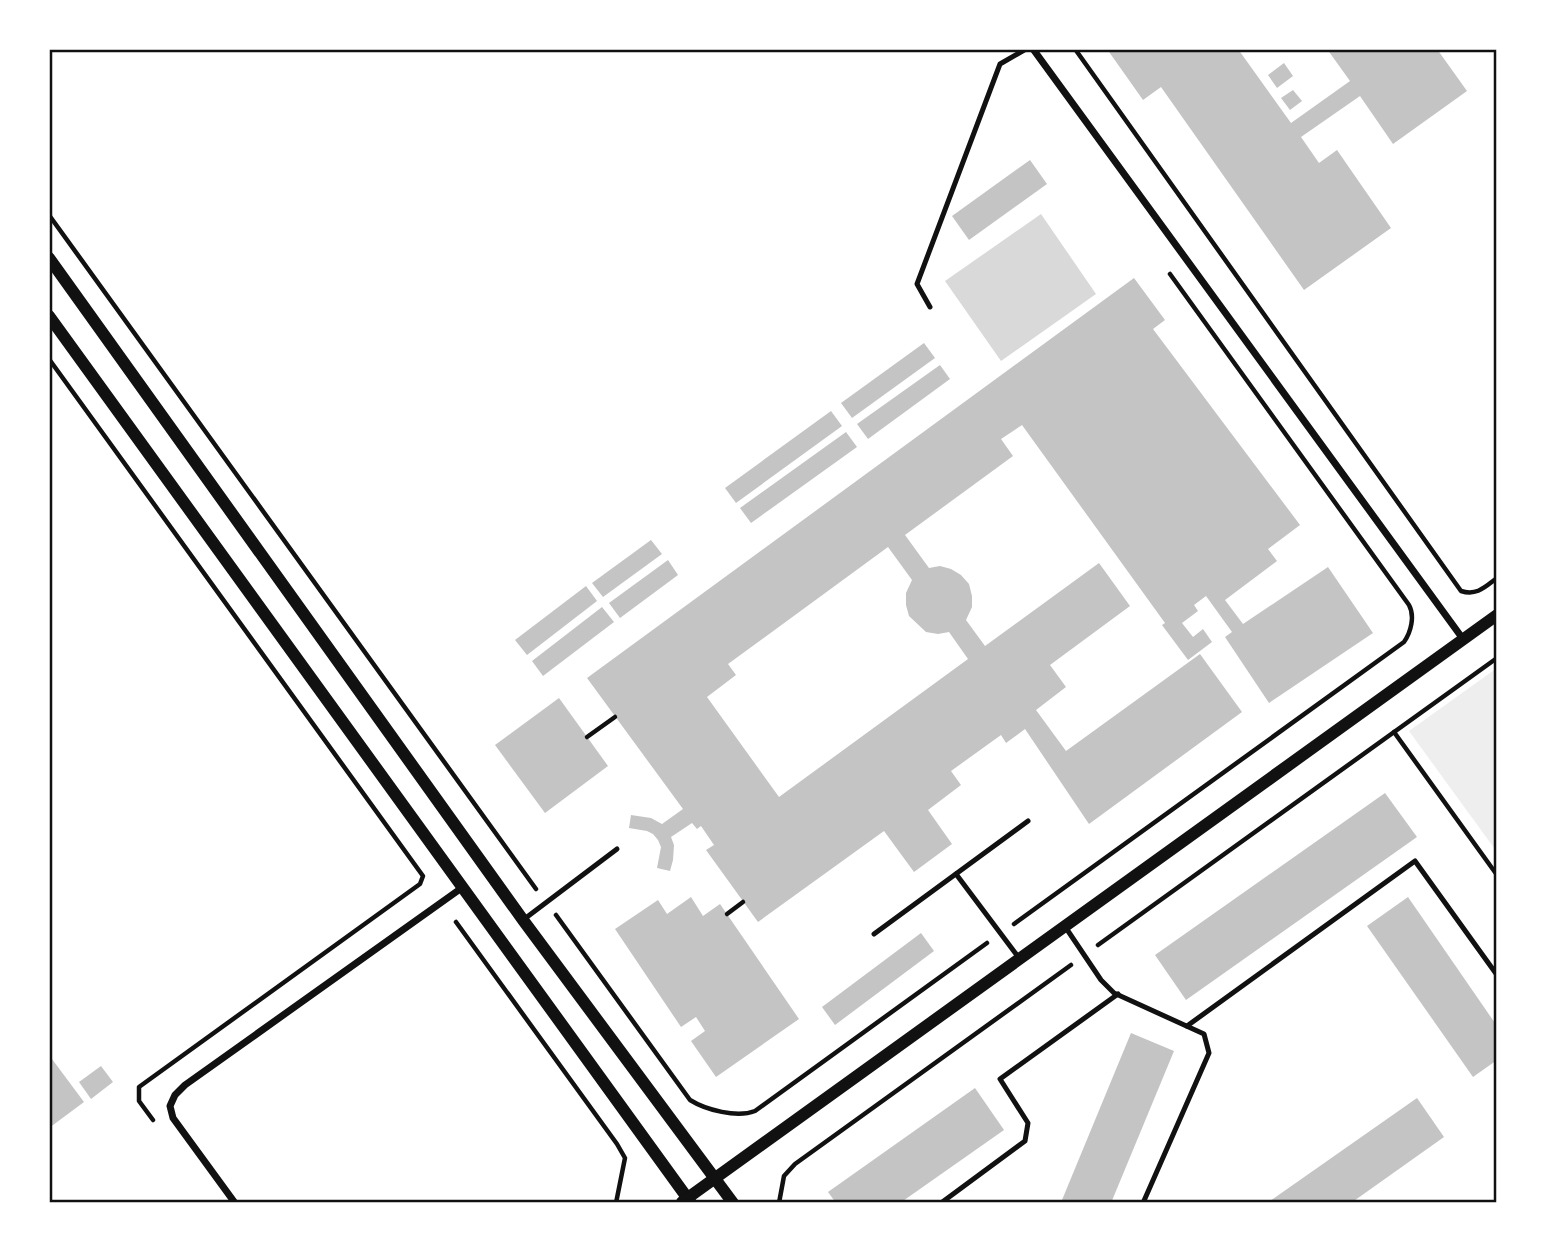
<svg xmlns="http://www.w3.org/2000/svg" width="1546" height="1252" font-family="Karla,sans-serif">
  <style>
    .green { fill: #eee }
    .water { fill: #d9d9d9 }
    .building { fill: #c4c4c4; fill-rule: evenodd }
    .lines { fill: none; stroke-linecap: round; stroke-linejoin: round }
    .path { stroke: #111; stroke-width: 4.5 }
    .service { stroke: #111; stroke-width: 5 }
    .minor { stroke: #111; stroke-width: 7 }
    .tertiary { stroke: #111; stroke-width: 12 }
    .neatline { fill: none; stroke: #111; stroke-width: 2.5 }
  </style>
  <rect width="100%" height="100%" fill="#fff"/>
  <polygon class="green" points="1497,668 1497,852 1409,731"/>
  <polygon class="water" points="1041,214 1096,294 1001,361 945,281"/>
  <g class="building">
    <polygon points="1107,49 1238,49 1291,123 1350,81 1327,49 1437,49 1467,91 1393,144 1360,96 1301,137 1319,163 1337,150 1391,228 1304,290 1161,87 1143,100"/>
    <polygon points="1284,63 1293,76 1277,88 1268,75"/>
    <polygon points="1293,90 1302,101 1290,110 1281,98"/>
    <polygon points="1030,160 1047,184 969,240 952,216"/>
    <path d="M1134,278L1165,320L1153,329L1300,525L1268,549L1277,561L1225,600L1243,624L1328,567L1373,633L1269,703L1225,637L1232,632L1206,596L1194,605L1198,611L1182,623L1193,637L1203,629L1212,642L1188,660L1162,625L1165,623L1022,425L1001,439L1013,456L905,535L929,568L940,566L951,569L961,575L969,584L972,596V607L966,620L985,646L1099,563L1130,606L1050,665L1066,687L1036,710L1066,751L1200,654L1242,712L1089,824L1025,729L1006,743L1001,735L951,771L961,785L928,810L952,844L914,872L884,831L758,922L706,850L714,845L701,826L697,829L692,823L671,837L674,845L673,860L670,871L657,868L661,847L658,840L653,834L647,831L629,828L631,815L651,818L662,824L683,809L587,678ZM888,547L912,580L906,593V605L909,616L926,632L938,634L949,632L968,659L779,797L707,697L736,675L728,664Z"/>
    <polygon points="924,343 935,358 852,418 841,403"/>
    <polygon points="940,365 950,379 868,439 857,424"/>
    <polygon points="831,411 842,426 736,503 725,488"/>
    <polygon points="846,432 857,447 751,523 740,508"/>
    <polygon points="651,540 662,554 603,597 592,583"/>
    <polygon points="668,560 678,575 620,618 609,603"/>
    <polygon points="586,586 597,601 527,655 515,640"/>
    <polygon points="602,607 614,622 543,676 532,661"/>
    <polygon points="559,698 608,766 545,813 495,745"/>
    <polygon points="1385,793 1417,837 1186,1000 1155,955"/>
    <polygon points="691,897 703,916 720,904 799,1019 716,1077 691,1041 705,1031 696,1017 681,1027 615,929 658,900 667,914"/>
    <polygon points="1408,897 1497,1026 1497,1060 1473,1077 1367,926"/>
    <polygon points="921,933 934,951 835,1025 822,1007"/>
    <polygon points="1131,1033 1174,1051 1111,1203 1070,1203 1062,1200"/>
    <polygon points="49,1055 84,1102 49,1128"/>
    <polygon points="101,1066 113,1082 91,1099 79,1082"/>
    <polygon points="975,1088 1004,1130 900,1203 836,1203 828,1192"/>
    <polygon points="1417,1098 1444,1137 1351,1203 1267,1203"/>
  </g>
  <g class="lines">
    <g class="path">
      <path d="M1075,49L1461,591C1477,596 1485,587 1497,578"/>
      <polyline points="49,215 536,889"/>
      <polyline points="49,359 423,876 420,884 139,1087 139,1101 153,1120"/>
      <polyline points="1394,732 1497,875"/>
      <polyline points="587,737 615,717"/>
      <polyline points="727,914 743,902"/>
      <path d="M556,915L690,1100C706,1110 737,1118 755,1111L987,943"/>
      <polyline points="456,922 617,1144 625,1158 616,1203"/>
      <path d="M1014,924L1404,642C1411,632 1415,616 1409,605L1170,274"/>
      <polyline points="1098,945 1497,658"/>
      <polyline points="779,1203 784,1176 795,1164 1071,965"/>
    </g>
    <g class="service">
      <polyline points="930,307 917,284 1000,64 1026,49"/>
      <polyline points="956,874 1019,958"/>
      <polyline points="523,920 617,849"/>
      <polyline points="1066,928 1101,980 1114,993 1204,1034 1209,1053 1143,1203"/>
      <polyline points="874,934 1028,821"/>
      <polyline points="1187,1026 1415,861 1497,975"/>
      <polyline points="941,1203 1025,1141 1028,1123 1000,1079 1118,994"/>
    </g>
    <g class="minor">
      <polyline points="1033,49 1463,639"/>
      <polyline points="235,1203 173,1118 170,1106 175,1095 185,1085 463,887"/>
    </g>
    <g class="tertiary">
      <polyline points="49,258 523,920 733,1203"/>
      <polyline points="49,316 691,1203"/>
      <polyline points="682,1202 1497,615"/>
    </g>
  </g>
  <rect width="1546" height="1252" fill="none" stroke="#ffffff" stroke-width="102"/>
  <rect x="51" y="51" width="1444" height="1150" class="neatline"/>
</svg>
